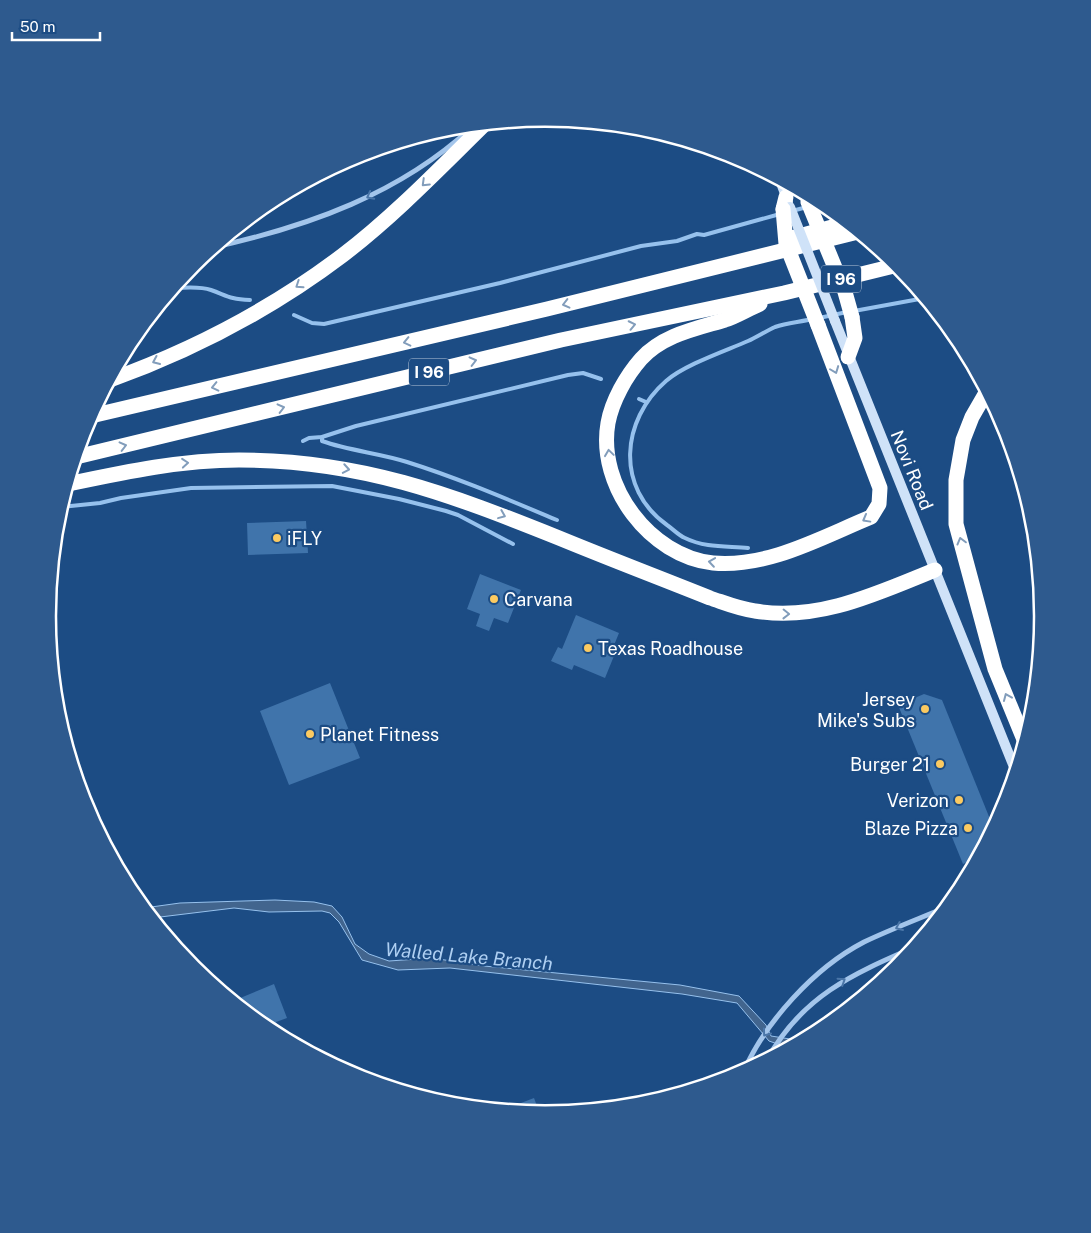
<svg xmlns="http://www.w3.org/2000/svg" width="1091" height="1233" font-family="'Public Sans',sans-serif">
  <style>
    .water { fill: #42658e; stroke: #96c1ed }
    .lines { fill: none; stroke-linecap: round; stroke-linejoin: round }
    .stream { stroke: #96c1ed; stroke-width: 4 }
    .building { fill: #4074ab }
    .street { stroke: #a3c5eb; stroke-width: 5 }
    .secondary { stroke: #cfe2f8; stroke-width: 10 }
    .highway { stroke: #fff; stroke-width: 15 }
    .secondary-bridge { stroke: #cfe2f8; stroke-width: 10 }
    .highway-bridge { stroke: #fff; stroke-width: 15 }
    .oneway { stroke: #829dbb }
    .oneway2 { stroke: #4b76a8 }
    .poi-dot { fill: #fbca61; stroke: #1c4c84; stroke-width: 2 }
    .labels { text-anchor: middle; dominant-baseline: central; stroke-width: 4.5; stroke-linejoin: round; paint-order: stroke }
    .shield { fill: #1c4c84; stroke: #bbc9da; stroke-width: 1 }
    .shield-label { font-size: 16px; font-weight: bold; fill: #fff }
    .street-label { font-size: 18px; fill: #fff; stroke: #1c4c84 }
    .poi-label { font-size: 18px; fill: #fff; stroke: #1c4c84; text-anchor: start }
    .water-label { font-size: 19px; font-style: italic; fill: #aecff2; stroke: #1c4c84 }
    .rim { fill: none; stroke: #fff; stroke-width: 2.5 }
  </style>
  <rect width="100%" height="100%" fill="#1c4c84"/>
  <polygon class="water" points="275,900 314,902 332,906 342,917 355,944 369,954 389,961 432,958 484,966 680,985 739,996 766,1025 771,1036 790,1039 798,1044 789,1048 769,1041 737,1003 682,994 450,968 398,970 362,960 339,922 330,913 322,911 269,912 234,908 152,918 144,908 180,903"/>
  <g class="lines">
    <g class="stream">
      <polyline points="814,205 823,203"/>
      <polyline points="792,211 807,207"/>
      <path d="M174,288C186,288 199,286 211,290C228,296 229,299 250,300"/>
      <polyline points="854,311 925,298"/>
      <polyline points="294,315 312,323 324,324 500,283 641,246 677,241 697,234 704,235 780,214"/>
      <polyline points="819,318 847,312"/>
      <polyline points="639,399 646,402"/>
      <path d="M322,437V441C350,451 379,453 407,462C458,478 509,500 557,520"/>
      <polyline points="303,441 309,438 322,437 356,426 568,375 583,373 601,379"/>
      <polyline points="61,507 100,503 121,498 191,488 332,486 399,499 446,511 458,515 513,544"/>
      <path d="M748,548C727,546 705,548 685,538C678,535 673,529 667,525C615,488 621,420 666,381C684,365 725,351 748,341C757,337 766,331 775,327C787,323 800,322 812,319"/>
    </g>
  </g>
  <g class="building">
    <polygon points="306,521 308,553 248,555 247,523"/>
    <polygon points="480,574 521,590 508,623 494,618 489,631 476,626 480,614 467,609"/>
    <polygon points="576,615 619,633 612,650 616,651 605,678 574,665 572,670 551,661 558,647 562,649"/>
    <polygon points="330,683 360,758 289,785 260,711"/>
    <polygon points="924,694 942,700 994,829 979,857 963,864 898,705"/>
    <polygon points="274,984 287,1018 276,1022 282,1038 269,1030 233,1001"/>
    <polygon points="534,1098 540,1114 503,1110"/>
  </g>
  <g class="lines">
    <g class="street">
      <path d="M215,247C309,226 399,194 471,128"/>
      <path d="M767,1060C801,997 852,974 915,947"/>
      <path d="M743,1073C765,1022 814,968 864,942C891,929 921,918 949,906"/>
    </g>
    <g class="secondary">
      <polyline points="780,180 788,202"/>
      <polyline points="835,321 1016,772"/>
    </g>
    <g class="highway">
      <polyline points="783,209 786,197"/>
      <polyline points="788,239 847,223"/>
      <path d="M760,304C748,309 737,316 725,320C695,329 663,335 641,359C626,376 612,401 608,423C597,486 650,556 713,563C768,568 822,537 871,517L879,504L880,488L818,325"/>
      <polyline points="848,357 855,338 852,317"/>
      <path d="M110,380C193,350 273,308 343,255C394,216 439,169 485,124"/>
      <polyline points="987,391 972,417 963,440 956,480 956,524 995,669 1025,742"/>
      <polyline points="91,416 547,309 858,232"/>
      <polyline points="76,457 561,340 784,293 898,265"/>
      <path d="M68,484C125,472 181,460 239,460C361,460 449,494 559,538C610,559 660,578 710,598C725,603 739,609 755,611C818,622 878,593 935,570"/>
    </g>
    <polyline class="secondary-bridge" points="790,207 835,321"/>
    <g class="highway-bridge">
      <polyline points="808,202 845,292 852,317"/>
      <polyline points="783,209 786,244 818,325"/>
    </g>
  </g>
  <defs><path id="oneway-chevron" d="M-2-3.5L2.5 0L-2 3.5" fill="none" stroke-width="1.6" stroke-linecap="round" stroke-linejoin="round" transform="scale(1.25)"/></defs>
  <g class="oneway">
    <use href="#oneway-chevron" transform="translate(425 183) rotate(136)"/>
    <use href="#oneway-chevron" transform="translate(299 285) rotate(146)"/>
    <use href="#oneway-chevron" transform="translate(566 304) rotate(166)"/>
    <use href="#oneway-chevron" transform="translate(632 325) rotate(-12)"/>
    <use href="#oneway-chevron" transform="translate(407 342) rotate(167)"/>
    <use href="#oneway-chevron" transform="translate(156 361) rotate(156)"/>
    <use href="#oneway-chevron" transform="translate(473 361) rotate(-14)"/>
    <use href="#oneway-chevron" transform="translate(835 370) rotate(69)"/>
    <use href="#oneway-chevron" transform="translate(215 387) rotate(167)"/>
    <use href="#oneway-chevron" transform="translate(281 408) rotate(-14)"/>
    <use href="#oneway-chevron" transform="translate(123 446) rotate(-14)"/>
    <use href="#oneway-chevron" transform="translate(609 453) rotate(-98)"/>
    <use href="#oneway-chevron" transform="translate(185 463) rotate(-5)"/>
    <use href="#oneway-chevron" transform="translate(346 469) rotate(10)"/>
    <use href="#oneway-chevron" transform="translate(502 515) rotate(22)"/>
    <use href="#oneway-chevron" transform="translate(866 519) rotate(151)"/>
    <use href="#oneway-chevron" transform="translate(961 541) rotate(-105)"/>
    <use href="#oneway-chevron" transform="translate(712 562) rotate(-172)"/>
    <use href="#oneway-chevron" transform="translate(786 614) rotate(1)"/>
    <use href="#oneway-chevron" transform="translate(1007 697) rotate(-113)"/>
  </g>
  <g class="oneway2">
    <use href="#oneway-chevron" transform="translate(370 196) rotate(152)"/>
    <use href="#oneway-chevron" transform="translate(899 927) rotate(157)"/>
    <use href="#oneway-chevron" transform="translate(842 981) rotate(-33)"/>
    <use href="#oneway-chevron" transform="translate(766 1033) rotate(126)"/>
  </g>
  <g class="poi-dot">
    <circle cx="277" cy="538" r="5"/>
    <circle cx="494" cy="599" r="5"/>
    <circle cx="588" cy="648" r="5"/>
    <circle cx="925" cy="709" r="5"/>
    <circle cx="310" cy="734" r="5"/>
    <circle cx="940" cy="764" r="5"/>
    <circle cx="959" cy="800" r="5"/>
    <circle cx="968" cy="828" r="5"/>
  </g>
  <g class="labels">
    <g class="shield">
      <rect x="821" y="265.5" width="40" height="27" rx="4"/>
      <rect x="409" y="358.5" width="40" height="27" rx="4"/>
    </g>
    <g class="shield-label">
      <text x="841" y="279">I 96</text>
      <text x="429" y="372">I 96</text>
    </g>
    <g class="street-label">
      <text transform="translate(912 470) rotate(68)">Novi Road</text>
    </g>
    <g class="poi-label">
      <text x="287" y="538">iFLY</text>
      <text x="504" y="599">Carvana</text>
      <text x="598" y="648">Texas Roadhouse</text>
      <text x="915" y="699" text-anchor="end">Jersey<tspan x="915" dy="21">Mike's Subs</tspan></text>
      <text x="320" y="734">Planet Fitness</text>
      <text x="930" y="764" text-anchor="end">Burger 21</text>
      <text x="949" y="800" text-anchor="end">Verizon</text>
      <text x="958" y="828" text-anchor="end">Blaze Pizza</text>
    </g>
    <g class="water-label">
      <text transform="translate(469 956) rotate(5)">Walled Lake Branch</text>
    </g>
  </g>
  <path d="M0 0H1091V1233H0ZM56 616a489 489 0 1 1 978 0a489 489 0 1 1-978 0Z" fill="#2e5a8e" fill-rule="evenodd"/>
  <path class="rim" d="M56 616a489 489 0 1 1 978 0a489 489 0 1 1-978 0Z"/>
  <path d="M12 32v8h88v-8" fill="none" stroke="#ffffff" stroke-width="2.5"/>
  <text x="20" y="32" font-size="15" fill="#ffffff" stroke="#1c4c84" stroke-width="4" paint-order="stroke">50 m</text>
</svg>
